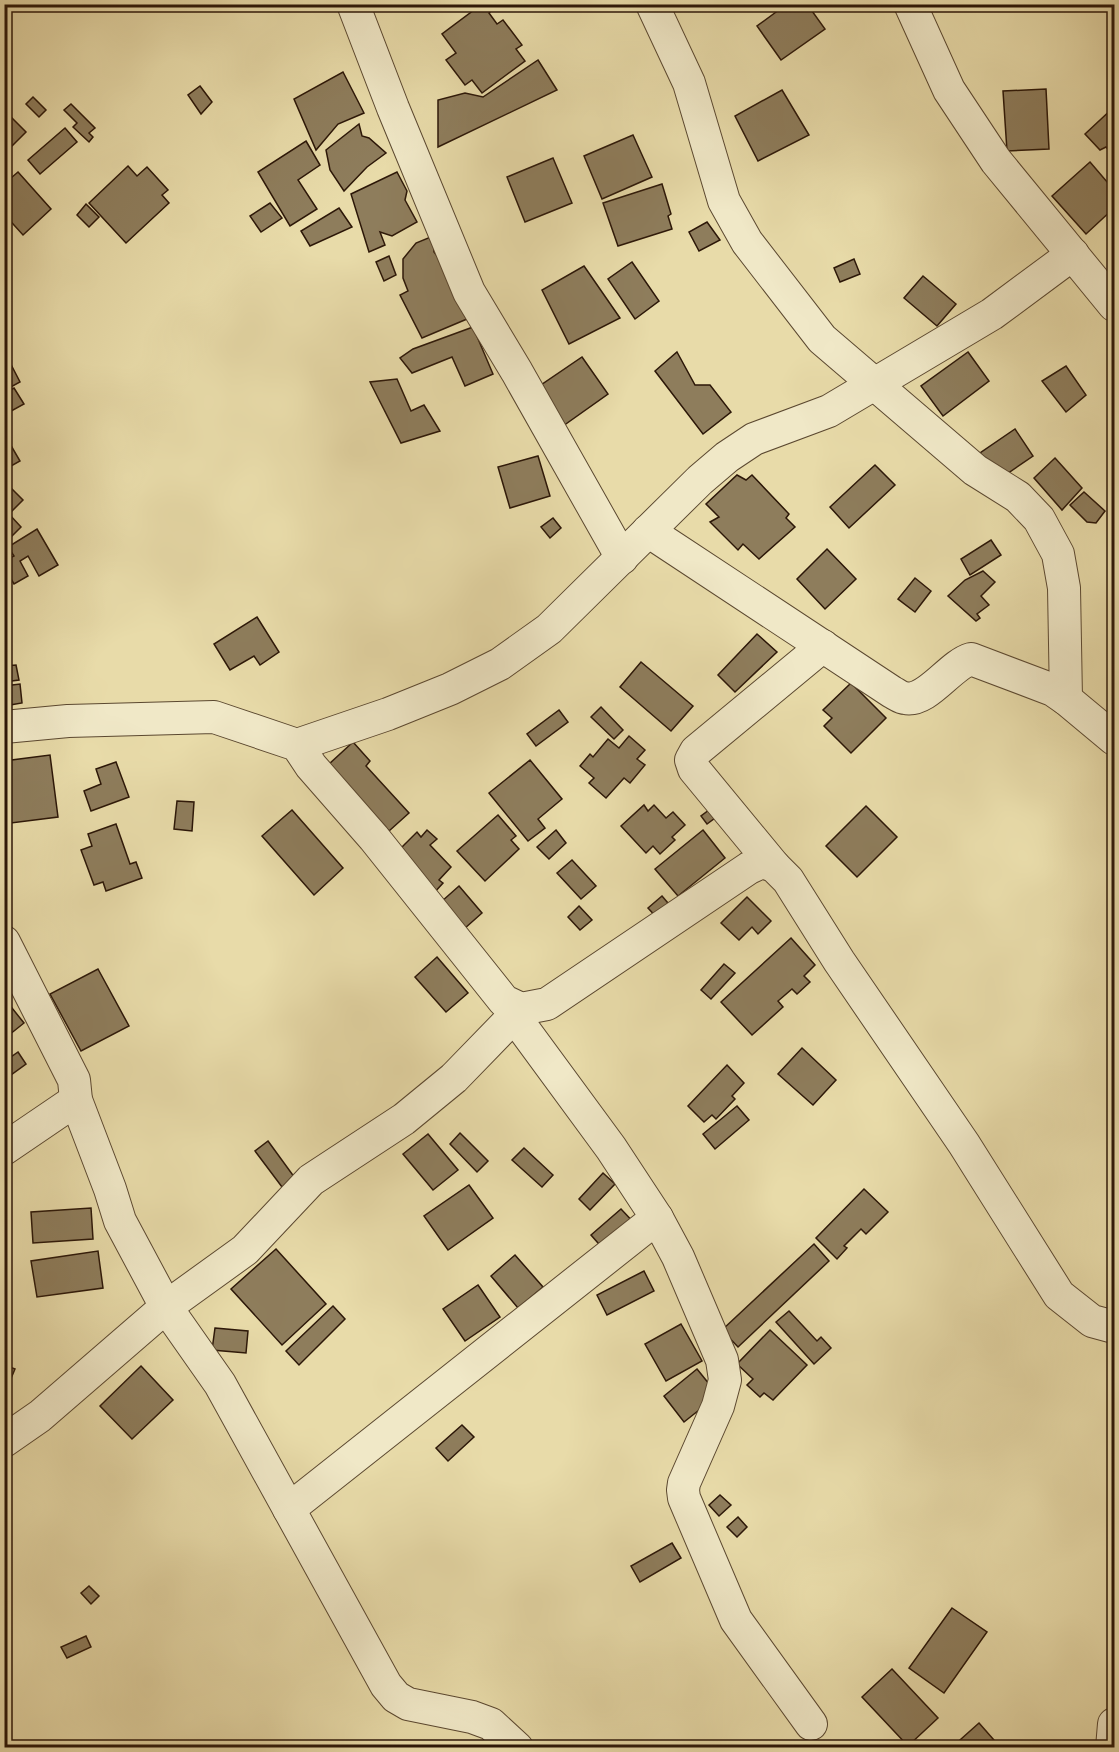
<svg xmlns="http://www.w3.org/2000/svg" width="1119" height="1752" font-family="'IM FELL English',serif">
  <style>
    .building { fill: #8e7d5c; stroke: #2c1708; stroke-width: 1.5 }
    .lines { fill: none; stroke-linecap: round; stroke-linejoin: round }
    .minor-casing { stroke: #5b4830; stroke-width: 34 }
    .minor { stroke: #f0e8c7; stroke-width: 32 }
  </style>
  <rect width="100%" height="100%" fill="#e8dba9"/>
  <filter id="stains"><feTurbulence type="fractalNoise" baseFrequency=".00333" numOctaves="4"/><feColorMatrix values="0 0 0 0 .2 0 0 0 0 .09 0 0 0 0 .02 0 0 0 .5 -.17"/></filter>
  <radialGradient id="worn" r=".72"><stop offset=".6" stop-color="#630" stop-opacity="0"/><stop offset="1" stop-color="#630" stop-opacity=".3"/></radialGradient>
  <g class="building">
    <polygon points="482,4 486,4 491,11 489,13 497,24 503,20 522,45 516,49 525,61 482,93 472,80 465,85 446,60 456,53 442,34"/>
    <polygon points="787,4 807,4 825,29 781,60 757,26"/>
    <polygon points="538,60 557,90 438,147 438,100 465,93 483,97"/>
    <polygon points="343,72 364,113 338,124 316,150 294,99"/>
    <polygon points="200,86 212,102 201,114 188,95"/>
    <polygon points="1046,89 1049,149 1007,151 1003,91"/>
    <polygon points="782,90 809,135 758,161 735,116"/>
    <polygon points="33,97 46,110 39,117 26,104"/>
    <polygon points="71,104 95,128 89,133 93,137 89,142 73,127 77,123 64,110"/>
    <polygon points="1114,107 1114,156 1106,147 1100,150 1085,134"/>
    <polygon points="7,113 26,132 10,148 4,142 4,116"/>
    <polygon points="359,124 362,136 369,138 386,153 367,167 344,191 330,170 326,150"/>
    <polygon points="65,128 77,142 40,174 28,160"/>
    <polygon points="633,135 652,177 602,199 584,156"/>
    <polygon points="306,141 320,165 298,180 317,209 290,226 258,172"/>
    <polygon points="553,158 572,203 525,222 507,177"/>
    <polygon points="1090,162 1114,190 1114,208 1086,234 1052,196"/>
    <polygon points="128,166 137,176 147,167 168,190 162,195 169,203 126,243 89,203"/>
    <polygon points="18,172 51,209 23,235 4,214 4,184"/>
    <polygon points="397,172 407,191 405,200 417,222 392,236 380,232 385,245 369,252 351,194"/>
    <polygon points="662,184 671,214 668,216 672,229 618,246 603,203"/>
    <polygon points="270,203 282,218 261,232 250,216"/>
    <polygon points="86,204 99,217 89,227 77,215"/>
    <polygon points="339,208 352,227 310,246 301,231"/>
    <polygon points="707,222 720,240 699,251 689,232"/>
    <polygon points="433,236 434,252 452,275 467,319 422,338 400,295 408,291 403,278 403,259 416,243"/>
    <polygon points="389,256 396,275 384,281 376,262"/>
    <polygon points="854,259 860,274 840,282 834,268"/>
    <polygon points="632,262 659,301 635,319 608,279"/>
    <polygon points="584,266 620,318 569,344 542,290"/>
    <polygon points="923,276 956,304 937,326 904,298"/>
    <polygon points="473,327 493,374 465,386 452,357 412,373 400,358 413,349"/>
    <polygon points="4,351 20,382 9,388 4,379"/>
    <polygon points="677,352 695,385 710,385 731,412 703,434 655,371"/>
    <polygon points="968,352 989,381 943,416 921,386"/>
    <polygon points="582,357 608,394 563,426 538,387"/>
    <polygon points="1066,366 1086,395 1066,412 1042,381"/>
    <polygon points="397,379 411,411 424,405 440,431 401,443 370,382"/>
    <polygon points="14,388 24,404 4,415 4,394"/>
    <polygon points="1015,429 1033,456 998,480 980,453"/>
    <polygon points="6,437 20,461 4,470 4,438"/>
    <polygon points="538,456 550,496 510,508 498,467"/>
    <polygon points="1055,458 1082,488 1062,510 1034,478"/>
    <polygon points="875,465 895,485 849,528 830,507"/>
    <polygon points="1114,474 1114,488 1109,479"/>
    <polygon points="737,475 746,480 752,475 789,514 786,518 795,527 759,559 743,544 738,550 710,522 719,517 706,504"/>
    <polygon points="10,487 23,500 9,514 21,527 5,543 4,492"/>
    <polygon points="1084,492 1105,511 1096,523 1087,522 1070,505"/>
    <polygon points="553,518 561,528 550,538 541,527"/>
    <polygon points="37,529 58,565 39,576 28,556 20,561 28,576 14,584 4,567 4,561 14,556 8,547"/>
    <polygon points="991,540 1001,555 970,575 961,559"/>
    <polygon points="827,549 856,579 825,609 797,579"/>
    <polygon points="983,571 995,582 981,596 989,605 977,614 980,618 976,621 948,596 965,580"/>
    <polygon points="915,578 931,591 915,612 898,599"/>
    <polygon points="257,617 279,652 260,665 254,656 230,670 214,644"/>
    <polygon points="757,634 777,652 735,692 718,675"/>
    <polygon points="641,662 693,706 671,731 620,687"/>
    <polygon points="16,665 19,680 4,682 4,666"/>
    <polygon points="851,683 886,718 851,753 824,726 832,718 823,710"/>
    <polygon points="20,684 22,703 4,706 4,686"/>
    <polygon points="601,707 623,730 614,739 591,717"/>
    <polygon points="559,710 568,722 536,746 527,734"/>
    <polygon points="629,736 645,750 637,759 645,765 630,783 624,778 606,798 589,783 594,778 580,766 590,754 593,757 608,739 619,748"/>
    <polygon points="353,742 370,761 366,766 409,813 389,831 328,765"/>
    <polygon points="50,755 58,817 11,823 4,777 4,761"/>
    <polygon points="530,760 562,799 538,819 545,828 528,841 489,793"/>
    <polygon points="116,762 129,797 91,811 84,791 101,784 96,769"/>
    <polygon points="177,801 194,802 192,831 174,829"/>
    <polygon points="644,805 648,811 654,805 666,818 673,812 685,825 672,837 675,840 660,854 653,846 646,853 621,826"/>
    <polygon points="866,806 897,837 857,877 826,846"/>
    <polygon points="713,807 719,815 707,824 701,816"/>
    <polygon points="292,810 343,868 314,895 262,836"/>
    <polygon points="498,815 516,836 511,840 519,849 485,881 457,851"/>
    <polygon points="116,824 130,864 136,862 142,878 106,891 103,882 94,885 81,850 92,846 88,834"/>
    <polygon points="427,830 437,839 430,845 451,867 439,880 443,883 434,893 396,853 417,832 421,837"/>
    <polygon points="556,830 566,843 549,859 537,847"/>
    <polygon points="703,830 725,858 678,896 655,869"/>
    <polygon points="572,860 596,886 581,899 557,873"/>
    <polygon points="459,886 482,913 464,929 441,902"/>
    <polygon points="662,896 673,909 659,920 648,908"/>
    <polygon points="747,897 771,921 758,934 752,927 739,940 721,923"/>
    <polygon points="579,906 592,920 580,930 568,917"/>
    <polygon points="791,938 815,965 804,976 810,982 797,994 792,989 778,1001 783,1007 752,1035 721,1002"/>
    <polygon points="437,957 468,993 446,1012 415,977"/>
    <polygon points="724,964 735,973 711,999 701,990"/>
    <polygon points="98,969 129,1026 81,1051 50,994"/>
    <polygon points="4,998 24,1023 4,1039"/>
    <polygon points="802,1048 836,1080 813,1105 778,1074"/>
    <polygon points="18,1052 26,1064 4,1080 4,1062"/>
    <polygon points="727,1065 744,1083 732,1096 735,1099 716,1119 712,1115 704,1122 688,1106"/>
    <polygon points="737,1106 749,1120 715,1149 703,1134"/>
    <polygon points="460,1133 488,1161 477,1172 450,1144"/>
    <polygon points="428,1134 458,1170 433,1190 403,1154"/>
    <polygon points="268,1141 295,1178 282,1187 255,1151"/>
    <polygon points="524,1148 553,1175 542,1187 512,1160"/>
    <polygon points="603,1173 615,1184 590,1210 579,1199"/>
    <polygon points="469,1185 493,1218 448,1250 424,1216"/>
    <polygon points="864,1189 888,1212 866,1234 861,1229 844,1246 847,1248 837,1259 816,1238"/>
    <polygon points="91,1208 93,1239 33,1243 31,1212"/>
    <polygon points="621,1209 636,1225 605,1251 591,1235"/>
    <polygon points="814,1244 829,1261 738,1347 722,1330"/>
    <polygon points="276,1249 326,1304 282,1345 231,1289"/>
    <polygon points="98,1251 103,1288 37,1297 31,1261"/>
    <polygon points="515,1255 543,1287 518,1308 491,1276"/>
    <polygon points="644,1271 654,1291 607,1315 597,1295"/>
    <polygon points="478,1285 500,1317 465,1341 443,1309"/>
    <polygon points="333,1306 345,1319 299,1365 286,1351"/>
    <polygon points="789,1311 817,1341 821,1337 831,1348 814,1364 776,1322"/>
    <polygon points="681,1324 702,1361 666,1381 645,1344"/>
    <polygon points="215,1328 248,1331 246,1353 212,1350"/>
    <polygon points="770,1330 807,1365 773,1400 764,1393 760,1397 747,1385 753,1379 737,1364"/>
    <polygon points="4,1365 15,1369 4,1395"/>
    <polygon points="141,1366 173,1400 132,1439 100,1406"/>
    <polygon points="697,1369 718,1395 684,1422 664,1396"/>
    <polygon points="462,1425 474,1437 448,1461 436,1448"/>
    <polygon points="720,1495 731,1505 719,1516 709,1505"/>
    <polygon points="738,1517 747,1527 737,1537 727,1527"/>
    <polygon points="672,1543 681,1558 640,1582 631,1566"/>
    <polygon points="89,1586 99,1596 91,1604 81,1593"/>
    <polygon points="952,1608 987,1632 944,1693 909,1668"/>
    <polygon points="86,1636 91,1647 67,1658 61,1647"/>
    <polygon points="892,1669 938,1718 908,1746 862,1697"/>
    <polygon points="979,1723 1001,1748 951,1748"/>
    <polygon points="4,1728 13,1748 4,1748"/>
  </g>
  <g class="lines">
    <defs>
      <g id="minor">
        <polyline points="353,4 393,108 469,292 517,372 622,558"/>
        <polyline points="652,4 689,83 724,201 747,242 822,339 975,470 1018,497 1039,519 1058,554 1064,588 1066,699"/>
        <polyline points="910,4 949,90 996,161 1114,305"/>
        <path d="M648,531L892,692C896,694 901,698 905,698C927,703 950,665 971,659L1053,690L1066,699L1114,739"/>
        <polyline points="4,727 68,721 214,717 297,745 311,766 374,838 504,1001 521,1009 547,1004 749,868 762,862 774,866 788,880 839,961 964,1144 1059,1295 1092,1321 1114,1327"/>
        <polyline points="297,745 388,714 450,689 500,664 549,629 700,480 727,457 754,439 829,411 992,314 1073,254"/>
        <polyline points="774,866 694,769 691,760 696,751 823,646"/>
        <polyline points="4,942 74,1080 76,1100 110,1189 120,1221 166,1307 220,1384 386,1685 396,1697 408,1704 472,1717 491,1724 517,1748"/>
        <polyline points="514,1016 611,1148 657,1218 678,1257 722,1360 725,1380 718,1406 684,1483 683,1490 684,1498 736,1620 811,1724"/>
        <polyline points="4,1149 76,1100"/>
        <polyline points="4,1441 40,1416 166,1307 245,1250 311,1180 404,1119 454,1078 521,1009"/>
        <polyline points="289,1509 657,1218"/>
        <polyline points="1112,1748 1114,1724"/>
      </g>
    </defs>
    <use href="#minor" class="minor-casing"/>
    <use href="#minor" class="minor"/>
  </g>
  <rect width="1119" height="1752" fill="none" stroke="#e8dba9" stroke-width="24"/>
  <rect x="6" y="6" width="1107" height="1740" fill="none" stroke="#2c1708" stroke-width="3"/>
  <rect x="12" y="12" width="1095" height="1728" fill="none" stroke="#2c1708" stroke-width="1.5"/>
  <rect width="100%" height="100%" filter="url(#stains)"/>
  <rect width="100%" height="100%" fill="url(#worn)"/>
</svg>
